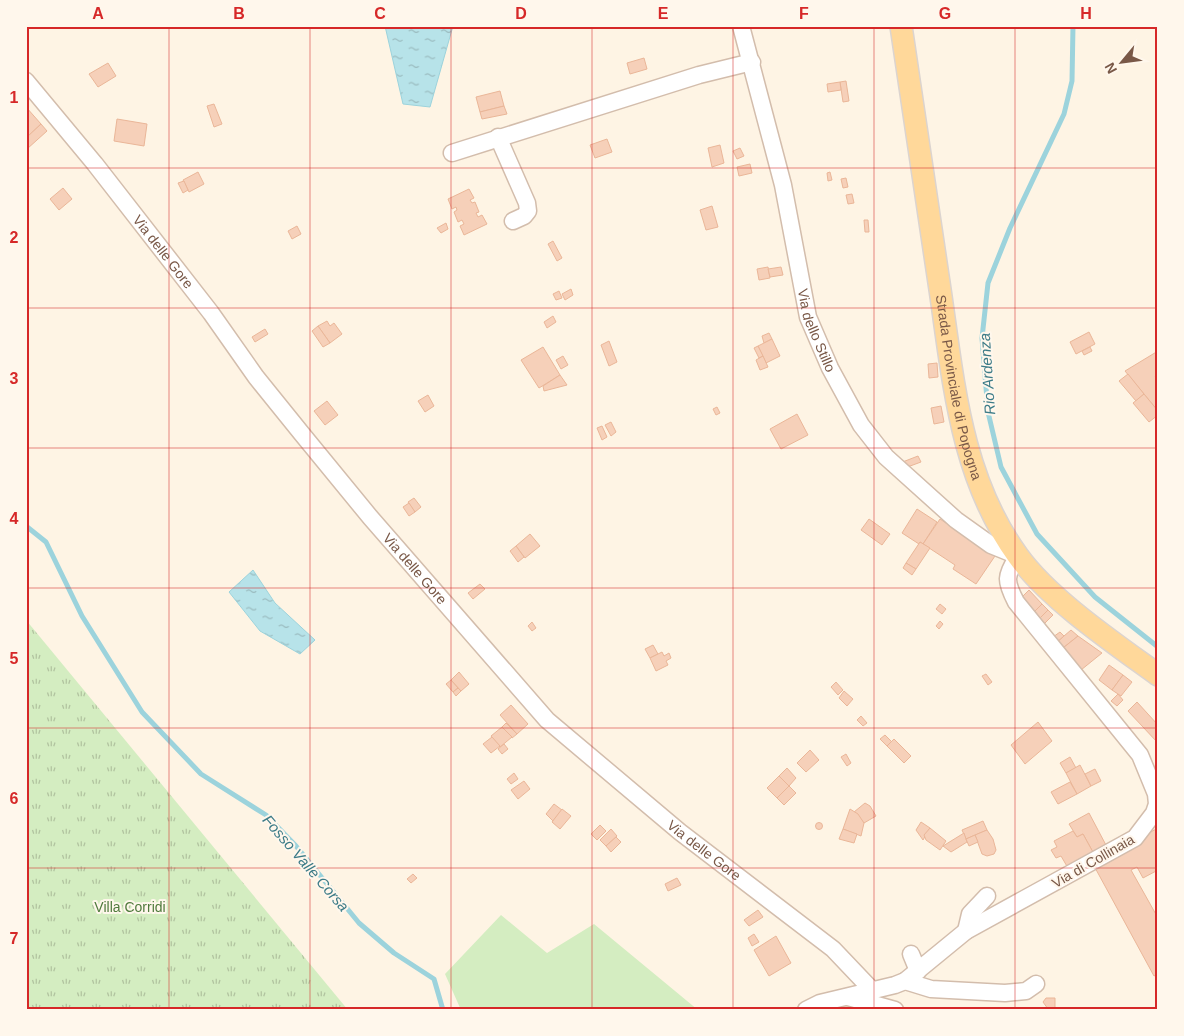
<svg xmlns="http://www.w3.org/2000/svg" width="1184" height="1036" font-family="Helvetica,sans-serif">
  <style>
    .grass { fill: #d4edc1 }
    .park { fill: url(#park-tufts) }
    .water { fill: url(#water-ripples); stroke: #9cd3dc }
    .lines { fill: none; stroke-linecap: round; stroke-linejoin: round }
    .stream { stroke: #9cd3dc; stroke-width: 5 }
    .building { fill: #f6d0b9; stroke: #eab698 }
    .minor-casing { stroke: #d3bdac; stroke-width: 19 }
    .major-casing { stroke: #dcd4cf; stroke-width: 24 }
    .minor { stroke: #fff; stroke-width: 16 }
    .major { stroke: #ffd89a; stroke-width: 21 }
    .grid { fill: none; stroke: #d62828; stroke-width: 1; stroke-opacity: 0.55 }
    .labels { text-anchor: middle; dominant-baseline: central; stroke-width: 4; stroke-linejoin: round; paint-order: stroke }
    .street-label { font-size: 14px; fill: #795847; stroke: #fff7ec }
    .park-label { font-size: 14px; fill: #4f7a3c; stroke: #fff7ec }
    .water-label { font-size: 15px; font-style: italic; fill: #3c7b87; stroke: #fff7ec }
    .neatline { fill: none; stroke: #d62828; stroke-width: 2 }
    .grid-label { font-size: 16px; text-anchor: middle; font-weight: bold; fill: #d62828 }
  </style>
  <defs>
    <pattern id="park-tufts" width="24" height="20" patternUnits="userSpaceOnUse" patternTransform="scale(1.25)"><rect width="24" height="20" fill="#d4edc1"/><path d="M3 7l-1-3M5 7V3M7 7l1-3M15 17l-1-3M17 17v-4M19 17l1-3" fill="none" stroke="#b1c39f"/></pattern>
    <pattern id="water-ripples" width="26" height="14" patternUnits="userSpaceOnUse" patternTransform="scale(1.25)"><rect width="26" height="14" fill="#b7e3e9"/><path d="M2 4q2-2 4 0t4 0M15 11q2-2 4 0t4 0" fill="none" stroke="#9abbbf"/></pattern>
  </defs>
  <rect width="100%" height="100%" fill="#fef4e4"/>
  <polygon class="grass" points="501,915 547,953 594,924 698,1010 461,1010 445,974"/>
  <polygon class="park" points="26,620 348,1010 26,1010"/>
  <g class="water">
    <polygon points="385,26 453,26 430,107 403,104"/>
    <polygon points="253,570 275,603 315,640 300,654 260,631 229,592"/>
  </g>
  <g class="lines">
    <g class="stream">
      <polyline points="1073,26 1072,81 1064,114 1010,228 988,283 982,338 988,412 1001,467 1037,534 1095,597 1158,647"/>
      <polyline points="26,526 46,542 82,616 142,712 201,774 266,815 296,846 359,923 394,953 434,979 443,1010"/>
    </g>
  </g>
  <g class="building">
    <polygon points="644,58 647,69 630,74 627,63"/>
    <polygon points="108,63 116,76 98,87 89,74"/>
    <polygon points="846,81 849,101 843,102 840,82"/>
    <polygon points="840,82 841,90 828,92 827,84"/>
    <polygon points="500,91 504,106 480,112 476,97"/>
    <polygon points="214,104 222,124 214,127 207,106"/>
    <polygon points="504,106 507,114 482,119 480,112"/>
    <polygon points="26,107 41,124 26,138"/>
    <polygon points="117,119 147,124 144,146 114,141"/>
    <polygon points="41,124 47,131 27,149 26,138"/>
    <polygon points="607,139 612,152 595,158 590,145"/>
    <polygon points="720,145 724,163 712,167 708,148"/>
    <polygon points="740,148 744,156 737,159 733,151"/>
    <polygon points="750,164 752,173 739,176 737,167"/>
    <polygon points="198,172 204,184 189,192 183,180"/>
    <polygon points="830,172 832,180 828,181 827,173"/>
    <polygon points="846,178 848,187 843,188 841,179"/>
    <polygon points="184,181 188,190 183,193 178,183"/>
    <polygon points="63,188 72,199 59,210 50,199"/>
    <polygon points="469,189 474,198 470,200 472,203 475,202 479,212 476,213 478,217 482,215 487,224 464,235 460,226 464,224 462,220 458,222 454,212 457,210 456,207 452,209 448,199"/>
    <polygon points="852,194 854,203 848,204 846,195"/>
    <polygon points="712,206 718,227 706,230 700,210"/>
    <polygon points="864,220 868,220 869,232 865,232"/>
    <polygon points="446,223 448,229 441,233 437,228"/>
    <polygon points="297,226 301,234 292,239 288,231"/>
    <polygon points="553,241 562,258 557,261 548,244"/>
    <polygon points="768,267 770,278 759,280 757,269"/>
    <polygon points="781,267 783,275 770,277 768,269"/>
    <polygon points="571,289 573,295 565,300 562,294"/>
    <polygon points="559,291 562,298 556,300 553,294"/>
    <polygon points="553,316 556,322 547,328 544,322"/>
    <polygon points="327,321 330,326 334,323 342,334 330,343 318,326"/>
    <polygon points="318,326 330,343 323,347 312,331"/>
    <polygon points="265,329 268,334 255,342 252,337"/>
    <polygon points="1089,332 1095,344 1076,354 1070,342"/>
    <polygon points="769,333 772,339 764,343 762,336"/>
    <polygon points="772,339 780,356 766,363 758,346"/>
    <polygon points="609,341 617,362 609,366 601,345"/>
    <polygon points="758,346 763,356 759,358 754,348"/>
    <polygon points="543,347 560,375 539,388 521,360"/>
    <polygon points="1090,347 1092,351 1084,355 1082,351"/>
    <polygon points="1158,351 1158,374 1155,376 1158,380 1158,411 1125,371"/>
    <polygon points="563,356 568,365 561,369 556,360"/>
    <polygon points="763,356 768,367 760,370 756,360"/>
    <polygon points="937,363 938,377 929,378 928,364"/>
    <polygon points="1128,374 1144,394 1136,401 1119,381"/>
    <polygon points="560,375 567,385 544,391 543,386"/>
    <polygon points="1144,394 1158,411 1158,415 1149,422 1133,403"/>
    <polygon points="428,395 434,406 425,412 418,401"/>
    <polygon points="327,401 338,415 325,425 314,411"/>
    <polygon points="941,406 944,422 934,424 931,408"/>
    <polygon points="717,407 720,413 716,415 713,409"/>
    <polygon points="797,414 808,435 781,449 770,429"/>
    <polygon points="611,422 616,432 611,436 605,425"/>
    <polygon points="602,426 607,437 602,440 597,428"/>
    <polygon points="918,456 921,462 902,469 900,463"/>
    <polygon points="414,498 421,507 415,512 408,502"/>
    <polygon points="409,503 415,512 409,516 403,507"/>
    <polygon points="917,509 937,522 923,544 920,542 919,544 902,533"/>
    <polygon points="869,519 890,534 882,545 861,530"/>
    <polygon points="940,519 995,556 976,584 953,569 955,565 923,544"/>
    <polygon points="530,534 540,546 525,558 516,546"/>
    <polygon points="920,542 930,548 916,569 906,563"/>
    <polygon points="516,546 524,557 518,562 510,551"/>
    <polygon points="906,563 916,569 912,575 903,568"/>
    <polygon points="480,584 485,589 473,599 468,593"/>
    <polygon points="1029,590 1042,604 1033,613 1020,599"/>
    <polygon points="940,604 946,609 942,614 936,609"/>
    <polygon points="1042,604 1048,610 1039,619 1033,613"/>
    <polygon points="1048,610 1053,615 1044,624 1039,619"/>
    <polygon points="940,621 943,624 939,629 936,626"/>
    <polygon points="532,622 536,628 532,631 528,626"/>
    <polygon points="1071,630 1078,636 1063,648 1057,642"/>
    <polygon points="1060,632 1064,636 1057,642 1053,637"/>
    <polygon points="1078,636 1102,653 1081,670 1063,648"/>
    <polygon points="653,645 658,654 650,658 645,649"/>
    <polygon points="662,652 664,656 669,653 671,658 666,661 668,665 656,671 650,658"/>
    <polygon points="1109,665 1123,675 1112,690 1099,680"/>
    <polygon points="459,672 469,684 461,691 451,680"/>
    <polygon points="986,674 992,682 988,685 982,676"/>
    <polygon points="1123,675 1132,682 1121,696 1112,690"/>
    <polygon points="451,680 458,688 453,692 446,684"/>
    <polygon points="836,682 843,690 838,695 831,687"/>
    <polygon points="458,688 461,691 456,696 453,692"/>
    <polygon points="844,691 853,699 847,706 839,698"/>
    <polygon points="1118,694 1123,700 1117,706 1111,701"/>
    <polygon points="1137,702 1158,725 1157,742 1128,711"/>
    <polygon points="511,705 528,724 517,734 500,715"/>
    <polygon points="861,716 867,723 863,726 857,720"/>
    <polygon points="1038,722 1052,741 1025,764 1011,745"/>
    <polygon points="506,723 517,734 512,738 502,727"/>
    <polygon points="502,727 512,737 500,747 491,736"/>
    <polygon points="885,735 892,742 887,746 880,739"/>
    <polygon points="492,737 500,746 491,753 483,744"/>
    <polygon points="894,739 911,756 904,763 887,746"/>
    <polygon points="504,744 508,749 502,754 498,749"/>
    <polygon points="810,750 819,760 806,772 797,763"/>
    <polygon points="846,754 851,763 847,766 841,757"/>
    <polygon points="1070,757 1076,768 1066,773 1060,763"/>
    <polygon points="1080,765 1091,786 1077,794 1066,773"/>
    <polygon points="787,768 796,778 789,786 779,776"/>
    <polygon points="1095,769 1101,781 1091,786 1085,774"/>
    <polygon points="514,773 518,779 511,784 507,779"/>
    <polygon points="779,776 789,786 777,798 767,788"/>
    <polygon points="524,781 530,789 518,799 511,790"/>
    <polygon points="1070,782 1077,794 1058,804 1051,792"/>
    <polygon points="789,786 796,793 784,805 777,798"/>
    <polygon points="865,803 870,806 876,816 864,823 854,812"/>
    <polygon points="554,804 562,810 553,821 546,814"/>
    <polygon points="562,809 571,816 560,829 552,822"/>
    <polygon points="850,809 858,814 864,823 861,836 843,829"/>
    <polygon points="1089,813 1107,847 1094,854 1083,834 1077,837 1069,824"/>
    <polygon points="983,821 987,830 966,839 962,830"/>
    <polygon points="921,822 930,828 923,840 916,830"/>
    <circle cx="819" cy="826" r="3.5"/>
    <polygon points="600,825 606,831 597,840 591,834"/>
    <polygon points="930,828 946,841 940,850 926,840 924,835"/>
    <polygon points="1158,828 1158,870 1143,878 1137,867 1131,870 1158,918 1158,974 1154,976 1093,864"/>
    <polygon points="611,829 617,836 606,846 600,840"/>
    <polygon points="843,829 857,834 854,843 839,839"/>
    <polygon points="987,830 993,839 996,850 994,854 987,856 982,854 975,835"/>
    <polygon points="1073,831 1077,837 1083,834 1094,854 1068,868 1061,856 1056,858 1051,850 1057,847 1054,841"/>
    <polygon points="964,833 967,842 951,852 943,846"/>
    <polygon points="975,835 978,842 969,846 966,839"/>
    <polygon points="616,837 621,842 611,852 606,846"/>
    <polygon points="413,874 417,878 411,883 407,879"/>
    <polygon points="677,878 681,885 668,891 665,884"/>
    <polygon points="758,910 763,917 749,926 744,920"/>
    <polygon points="754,934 759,942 752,946 748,938"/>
    <polygon points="776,936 791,963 769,976 754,950"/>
    <polygon points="1046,998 1055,998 1055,1009 1048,1009 1043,1002"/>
  </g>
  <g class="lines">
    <defs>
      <g id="minor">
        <path id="s1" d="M741,26L783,185L808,317L830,368L861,425L886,457L956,520L991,545L1018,556C1005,576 1005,581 1016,602L1140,755L1156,794L1157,804L1154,813L1135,838L966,931L905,981L895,985L820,1003L806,1010"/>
        <path id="s2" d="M26,81L95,164L211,313L256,377L302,434L370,517L547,720L680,832L833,949L872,990"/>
        <polyline points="498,137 527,203 528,211 524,216 513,221"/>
        <polyline points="452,153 699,75 752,62"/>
        <polyline points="966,931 970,914 987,896"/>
        <polyline points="911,954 918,971"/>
        <polyline points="905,981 931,989 1005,993 1026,991 1036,984"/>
        <polyline points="848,997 895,1010"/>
      </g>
      <g id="major">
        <path id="s3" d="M901,26C913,110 926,193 938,276C953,373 958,474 1018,556C1049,599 1114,643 1158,675"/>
      </g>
    </defs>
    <use href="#minor" class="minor-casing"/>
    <use href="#major" class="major-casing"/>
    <use href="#minor" class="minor"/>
    <use href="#major" class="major"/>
  </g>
  <path class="grid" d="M169,26V1010M310,26V1010M451,26V1010M592,26V1010M733,26V1010M874,26V1010M1015,26V1010M26,168H1158M26,308H1158M26,448H1158M26,588H1158M26,728H1158M26,868H1158"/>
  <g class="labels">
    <g class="street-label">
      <text stroke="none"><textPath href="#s2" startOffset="219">Via delle Gore</textPath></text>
      <text stroke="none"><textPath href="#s1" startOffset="314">Via dello Stillo</textPath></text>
      <text stroke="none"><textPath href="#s3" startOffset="366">Strada Provinciale di Popogna</textPath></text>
      <text stroke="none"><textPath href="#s2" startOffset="624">Via delle Gore</textPath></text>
      <text stroke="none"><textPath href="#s2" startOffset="1029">Via delle Gore</textPath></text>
      <text transform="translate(1093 861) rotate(-30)">Via di Collinaia</text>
    </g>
    <g class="park-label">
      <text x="130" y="907">Villa Corridi</text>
    </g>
    <g class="water-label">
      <text transform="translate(987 374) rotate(-94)">Rio Ardenza</text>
      <text transform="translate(306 863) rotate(49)">Fosso Valle Corsa</text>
    </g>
  </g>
  <rect width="1184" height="1036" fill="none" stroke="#fff7ec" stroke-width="55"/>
  <g transform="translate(1122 62) rotate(241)" stroke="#fff7ec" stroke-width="4" paint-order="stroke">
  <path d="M0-4L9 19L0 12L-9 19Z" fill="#795847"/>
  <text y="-8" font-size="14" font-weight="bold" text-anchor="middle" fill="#795847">N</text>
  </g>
  <rect x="28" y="28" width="1128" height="980" class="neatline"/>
  <g class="grid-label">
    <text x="98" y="19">A</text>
    <text x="239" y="19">B</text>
    <text x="380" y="19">C</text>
    <text x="521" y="19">D</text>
    <text x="663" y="19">E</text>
    <text x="804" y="19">F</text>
    <text x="945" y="19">G</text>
    <text x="1086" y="19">H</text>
    <text x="14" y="103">1</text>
    <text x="14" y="243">2</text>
    <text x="14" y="384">3</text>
    <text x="14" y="524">4</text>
    <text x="14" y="664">5</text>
    <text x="14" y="804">6</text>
    <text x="14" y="944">7</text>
  </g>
</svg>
